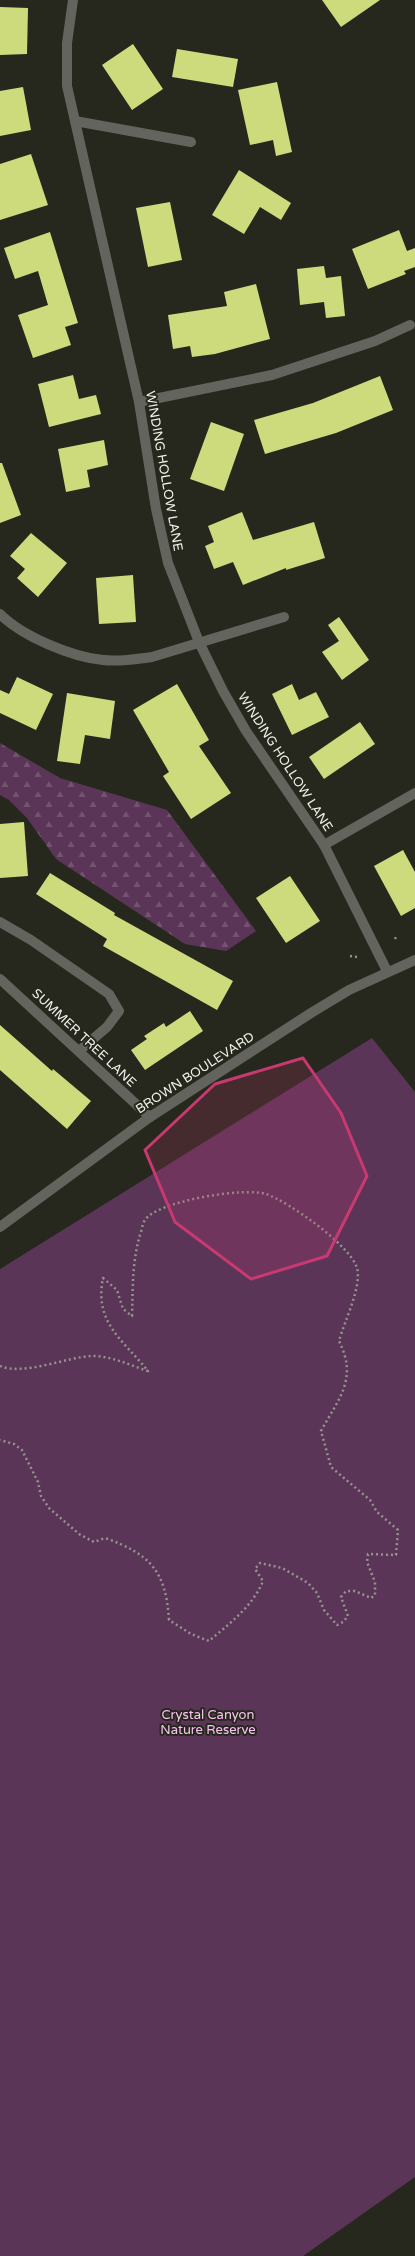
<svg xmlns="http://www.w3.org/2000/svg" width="415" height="2256" font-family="'Varela Round',sans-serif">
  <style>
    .forest { fill: url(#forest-firs) }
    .park { fill: #5b3557 }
    .building { fill: #cedb7d }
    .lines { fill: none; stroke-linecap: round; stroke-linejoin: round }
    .path { stroke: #93958c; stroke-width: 2.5; stroke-dasharray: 2 3; stroke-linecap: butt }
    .minor { stroke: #63645e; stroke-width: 10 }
    .marked { fill: #c93971; fill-opacity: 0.2; stroke: #c93971; stroke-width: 3; stroke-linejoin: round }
    .labels { text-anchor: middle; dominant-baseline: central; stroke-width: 4; stroke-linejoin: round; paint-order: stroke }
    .street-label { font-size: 13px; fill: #f1f2eb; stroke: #26281d }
    .park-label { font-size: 13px; fill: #fac2f3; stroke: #26281d }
  </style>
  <defs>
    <pattern id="forest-firs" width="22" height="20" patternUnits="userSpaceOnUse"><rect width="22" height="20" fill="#5b3557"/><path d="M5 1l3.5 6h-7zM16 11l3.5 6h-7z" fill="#73536f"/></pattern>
  </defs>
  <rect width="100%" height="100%" fill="#26281d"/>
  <polygon class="forest" points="0,743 60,778 167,810 256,931 226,951 185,944 56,859 27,818 9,800 0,795"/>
  <polygon class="park" points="372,1038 415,1092 415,2177 303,2256 0,2256 0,1269"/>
  <g class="building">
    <polygon points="322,0 380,0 341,27"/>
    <polygon points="0,7 28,8 27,54 0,55"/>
    <polygon points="133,44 163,89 132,110 102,65"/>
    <polygon points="177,49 238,59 233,87 172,77"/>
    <polygon points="277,82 292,152 276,156 273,140 250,145 238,90"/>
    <polygon points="23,87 31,130 0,136 0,91"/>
    <polygon points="31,154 48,205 0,220 0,164"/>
    <polygon points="239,170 291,203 281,220 260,207 244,234 212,215"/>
    <polygon points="170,202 182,260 148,267 136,208"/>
    <polygon points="399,230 407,251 415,248 415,267 404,271 406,274 368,289 352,249"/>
    <polygon points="50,232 78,323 65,327 71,345 33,358 18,315 48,305 38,271 15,279 4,248"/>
    <polygon points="324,266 326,278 341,276 345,316 326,318 324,302 300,305 297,269"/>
    <polygon points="256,284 270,339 215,354 192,357 190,346 173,349 168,315 227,306 224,292"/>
    <polygon points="73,375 79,399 96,395 101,414 49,427 38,384"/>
    <polygon points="380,376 393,410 336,433 265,454 254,420 313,403"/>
    <polygon points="211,422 244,434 224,491 190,479"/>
    <polygon points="104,440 108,465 87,470 90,487 66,492 58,449"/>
    <polygon points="0,463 2,463 21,515 0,523"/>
    <polygon points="242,512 253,540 314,522 325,558 286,570 286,568 243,585 233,562 214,569 205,546 214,542 208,526"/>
    <polygon points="31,533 67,563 38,597 17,578 25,569 10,556"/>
    <polygon points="133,575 136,622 99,624 96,578"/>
    <polygon points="339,617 369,660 342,680 322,652 339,641 328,625"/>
    <polygon points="17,677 53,694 36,730 0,713 0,690 9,694"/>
    <polygon points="177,684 209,740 199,746 231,793 191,819 163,776 169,772 133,710"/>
    <polygon points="292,684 299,700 316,692 329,717 292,735 272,694"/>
    <polygon points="67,693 115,701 110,739 85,735 80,764 57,761"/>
    <polygon points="360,722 375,744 324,779 309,757"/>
    <polygon points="24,822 28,876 0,878 0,824"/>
    <polygon points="403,850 415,872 415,908 401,916 374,866"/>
    <polygon points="50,873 115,913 114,915 233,981 217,1010 103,946 107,939 36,894"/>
    <polygon points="290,876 320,921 286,943 256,898"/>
    <polygon points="190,1011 203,1031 145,1070 131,1050 147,1039 144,1036 164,1023 166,1027"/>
    <polygon points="0,1025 52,1071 53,1069 91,1101 67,1129 0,1070"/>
  </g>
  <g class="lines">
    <g class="path">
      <polyline points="395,939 397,935"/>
      <polyline points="350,956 357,957"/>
      <path d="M0,1366C24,1376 66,1357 92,1356C112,1356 129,1365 148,1371C123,1340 94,1323 103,1278L117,1290L123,1309L132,1316C133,1286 132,1263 140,1235C142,1230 142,1224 145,1220C157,1201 245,1187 266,1194C289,1202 350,1245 357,1268C362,1287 344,1322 339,1341C358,1379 339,1398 321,1431L331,1467L370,1500L377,1512L398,1530L396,1555L368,1554L367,1562L375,1582V1595L371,1598L355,1591H346L341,1597L348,1616L343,1622L337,1625L324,1610L317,1593L308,1583L282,1568L260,1563L255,1569L263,1581C253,1606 229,1624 209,1641L191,1634L169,1620C166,1571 150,1554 105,1538L94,1542L79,1534L49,1508L41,1496L38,1482L22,1450L14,1444L0,1440"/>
    </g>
    <g class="minor">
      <polyline points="73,0 67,43 67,86 139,402 156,509 168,563 199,642 223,691 246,731 324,845 387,971"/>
      <polyline points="75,121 191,142"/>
      <polyline points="139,402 272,375 375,341 410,325"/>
      <path d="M0,614C22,636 71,657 103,660C119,662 136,659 152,657L284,617"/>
      <polyline points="324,845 415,793"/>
      <polyline points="0,922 31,940 109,994 119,1011 107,1027 79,1051"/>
      <polyline points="0,979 150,1117"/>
      <polyline points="0,1227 150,1117 311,1013 349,990 415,960"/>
    </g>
  </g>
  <path class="marked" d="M303,1058L341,1113L367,1176L327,1256L251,1279L175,1222L145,1150L215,1084Z"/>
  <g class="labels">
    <g class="street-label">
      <text transform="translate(164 471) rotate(80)">WINDING HOLLOW LANE</text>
      <text transform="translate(285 762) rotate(57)">WINDING HOLLOW LANE</text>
      <text transform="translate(84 1038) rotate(43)">SUMMER TREE LANE</text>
      <text transform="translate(195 1073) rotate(-33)">BROWN BOULEVARD</text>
    </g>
    <g class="park-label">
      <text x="208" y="1715">Crystal Canyon<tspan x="208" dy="15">Nature Reserve</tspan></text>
    </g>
  </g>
</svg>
